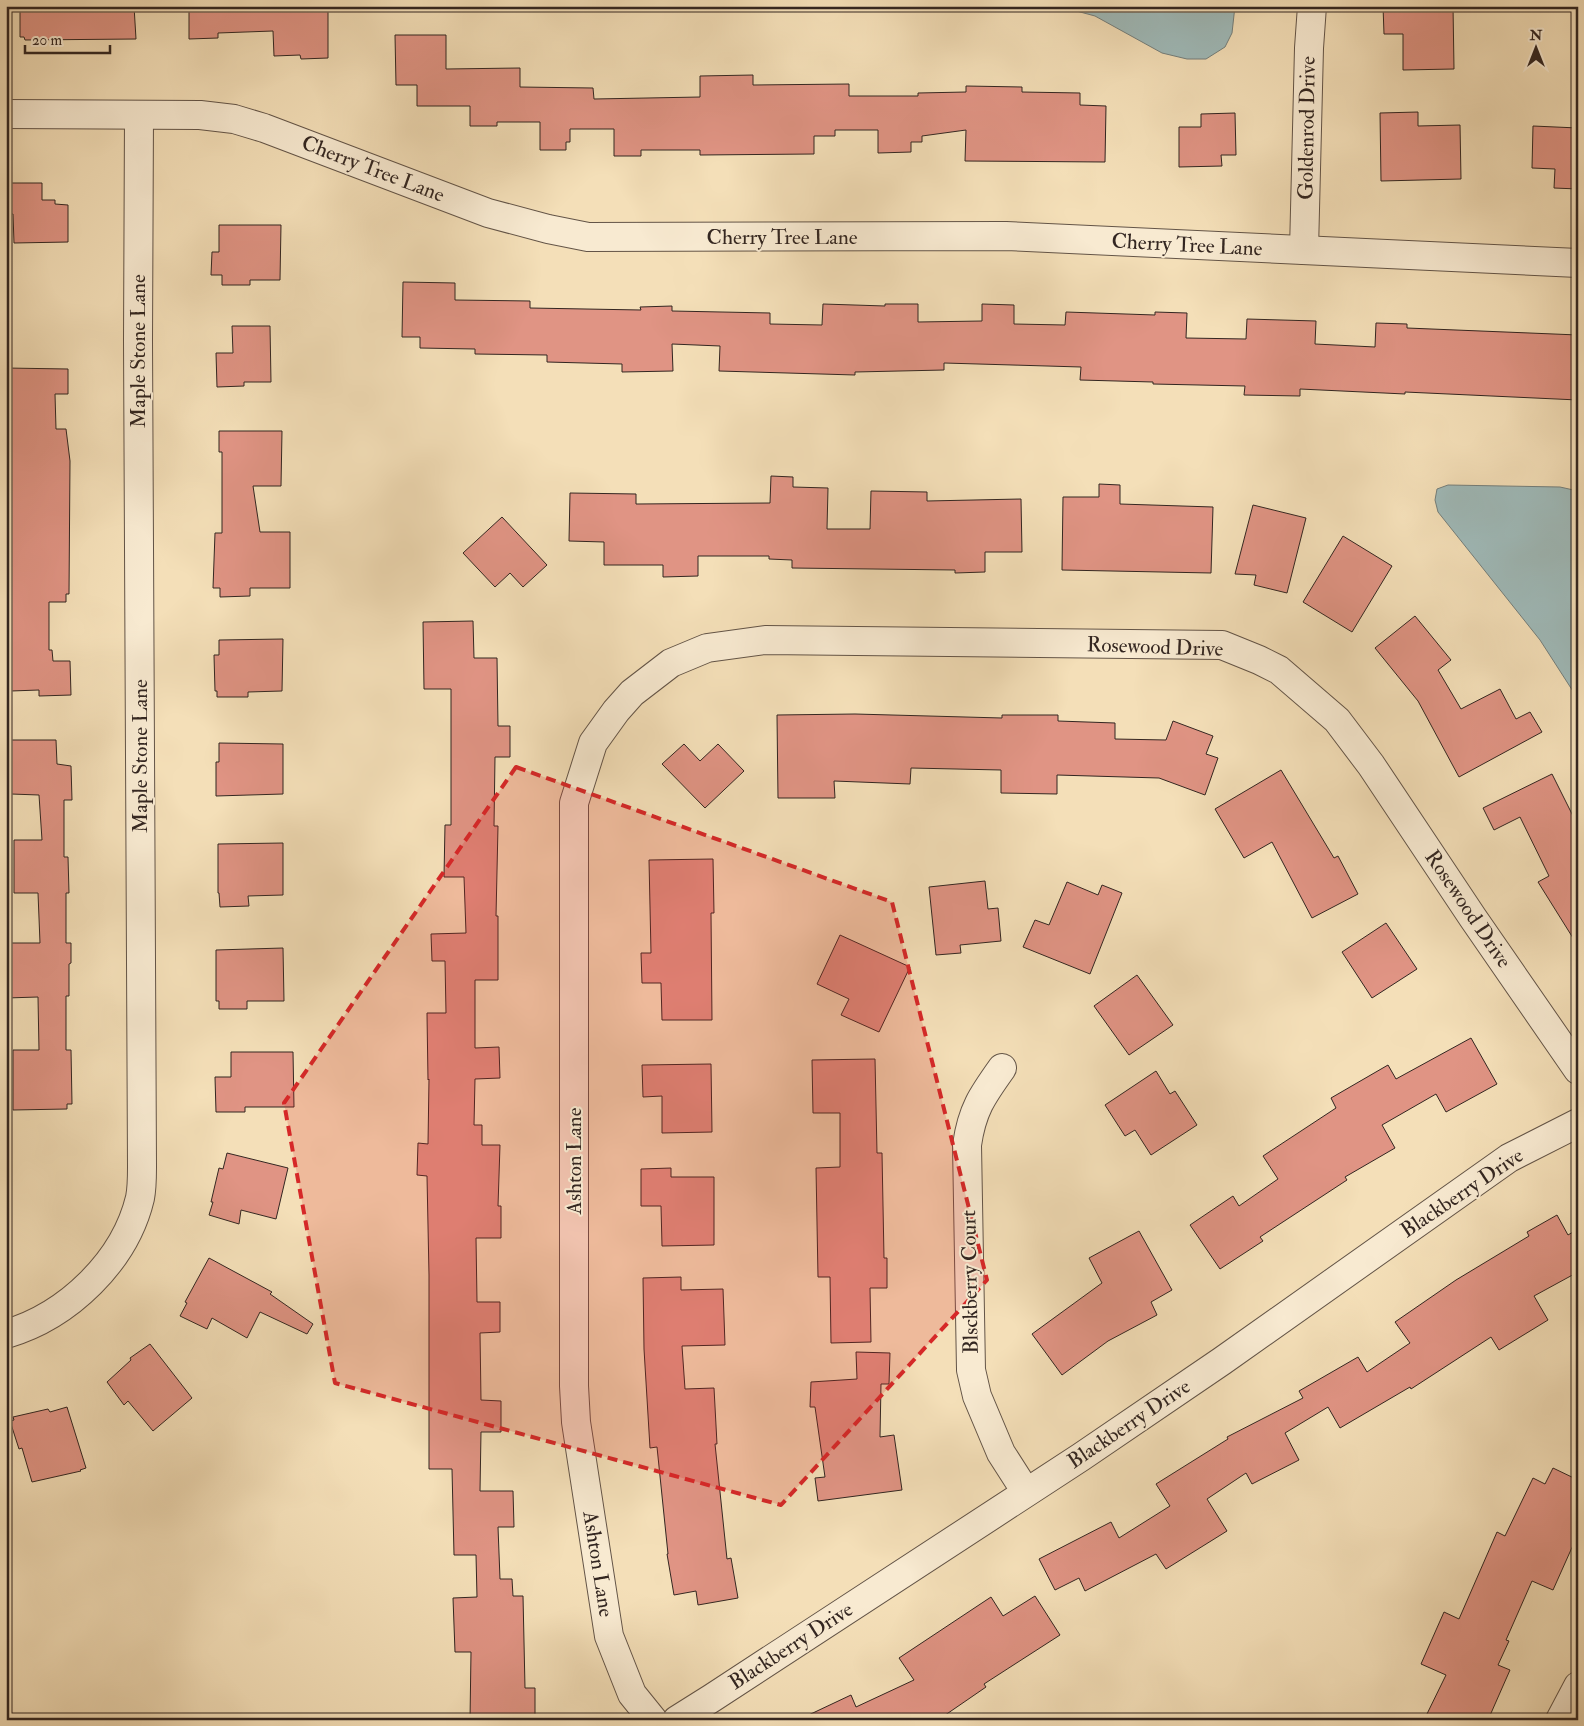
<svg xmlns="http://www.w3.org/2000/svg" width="1584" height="1726" font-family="'IM FELL Double Pica',serif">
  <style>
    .water { fill: #9fbab9; stroke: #747f7c }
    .building { fill: #e09484; stroke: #332621 }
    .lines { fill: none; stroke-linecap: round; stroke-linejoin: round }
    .minor-casing { stroke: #635447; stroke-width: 30 }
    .minor { stroke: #f8ead1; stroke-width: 28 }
    .marked { fill: #d62828; fill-opacity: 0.2; stroke: #d62828; stroke-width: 4; stroke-dasharray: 10 6; stroke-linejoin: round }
    .labels { text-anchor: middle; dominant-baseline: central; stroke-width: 4; stroke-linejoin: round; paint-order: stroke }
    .street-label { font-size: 21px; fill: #332621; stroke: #f8ead1 }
  </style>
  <rect width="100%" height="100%" fill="#f4dfb8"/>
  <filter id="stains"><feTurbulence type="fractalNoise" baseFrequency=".004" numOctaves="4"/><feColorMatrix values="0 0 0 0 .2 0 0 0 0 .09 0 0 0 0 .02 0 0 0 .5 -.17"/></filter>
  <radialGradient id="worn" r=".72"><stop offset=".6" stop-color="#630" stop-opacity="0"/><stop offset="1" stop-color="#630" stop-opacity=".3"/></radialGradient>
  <g class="water">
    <polygon points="914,6 1235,6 1232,33 1225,47 1206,59 1187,59 1162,53 1095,16 1069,9"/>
    <polygon points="1448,485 1560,487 1578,491 1578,699 1540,640 1438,512 1435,500 1437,489"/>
  </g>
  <g class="building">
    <polygon points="24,6 134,6 136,39 25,40 24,37 20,37 20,8 24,8"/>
    <polygon points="189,6 328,6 328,58 301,59 300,55 274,56 273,31 218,33 218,38 189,39"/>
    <polygon points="1383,6 1453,6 1454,69 1403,70 1403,34 1384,34"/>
    <polygon points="395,35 446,35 446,69 520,68 520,87 593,88 594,99 700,97 700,76 753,75 753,85 849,84 849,96 918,96 918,93 966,92 966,86 1022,87 1022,92 1080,93 1080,105 1106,106 1105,162 965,161 966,130 922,136 922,142 911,142 911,152 878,153 878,130 835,130 835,136 814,136 814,154 700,155 700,150 641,150 641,156 614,156 614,129 570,129 570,142 566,142 566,150 540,150 540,122 497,122 497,126 470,126 470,106 417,106 417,85 396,85"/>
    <polygon points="1418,112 1418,126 1460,125 1461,179 1381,181 1380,113"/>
    <polygon points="1235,113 1236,155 1221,155 1222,166 1179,167 1179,127 1201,127 1201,114"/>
    <polygon points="1533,126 1578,128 1578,189 1554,188 1555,169 1532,168"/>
    <polygon points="8,183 42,183 42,200 55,200 55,204 68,205 68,242 14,243 13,214 8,214"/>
    <polygon points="219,225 281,225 280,280 250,280 250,285 222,285 222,275 211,275 212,252 219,252"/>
    <polygon points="403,282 455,283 455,300 530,301 530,308 641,310 640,307 672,306 672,311 770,313 770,324 822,325 823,304 885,306 885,304 918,304 918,322 982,321 982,304 1014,305 1014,324 1065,325 1066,312 1155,315 1155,312 1187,313 1186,338 1246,339 1247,319 1316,321 1315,344 1375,347 1376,323 1407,324 1407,328 1578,335 1578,400 1405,392 1405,394 1300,389 1300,396 1244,395 1245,386 1153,384 1153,382 1080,380 1081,367 944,363 944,370 855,372 855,375 719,371 720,346 672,344 673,371 622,372 622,364 547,362 547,355 475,354 475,349 420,348 420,337 402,337"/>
    <polygon points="232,326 270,326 271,382 244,382 244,386 217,387 216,353 233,353"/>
    <polygon points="6,368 68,369 68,394 55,394 56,429 66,429 70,461 69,594 66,594 66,602 49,602 49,650 52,650 53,661 70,661 71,695 39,696 39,690 11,691 11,595 6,595"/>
    <polygon points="219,431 282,431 281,486 253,486 260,532 290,532 290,588 250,588 250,596 220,597 220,588 213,588 215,533 222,533 222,452 219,452"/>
    <polygon points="771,476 793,477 793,487 828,488 827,529 870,529 871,491 927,492 927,501 1021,499 1022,552 985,552 985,572 955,573 955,570 792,568 792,560 769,559 769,556 698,556 698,576 663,577 663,565 604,565 604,542 569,541 570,493 636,494 636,504 770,503"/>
    <polygon points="1099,484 1120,485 1120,504 1213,507 1211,573 1062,570 1063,497 1099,497"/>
    <polygon points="1253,505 1306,518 1287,593 1254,585 1256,575 1235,574"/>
    <polygon points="502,517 547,565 523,587 510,573 495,587 463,553"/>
    <polygon points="1343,536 1392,566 1352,632 1303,602"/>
    <polygon points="1415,616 1451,660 1438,670 1461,709 1500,689 1516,719 1530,712 1542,732 1459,777 1418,701 1375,648"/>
    <polygon points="473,621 474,658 497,658 498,726 510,726 510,757 495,757 494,826 498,826 496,916 498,916 498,980 475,980 475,1048 499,1047 500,1078 475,1079 474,1125 482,1125 482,1145 500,1145 498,1206 501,1206 501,1238 476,1238 477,1302 500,1302 500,1332 480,1333 481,1400 501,1401 501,1432 481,1432 480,1491 513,1491 514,1527 498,1527 500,1579 512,1579 513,1596 523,1596 525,1688 535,1688 535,1720 470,1720 471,1652 455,1652 453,1598 477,1597 476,1555 454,1555 452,1469 429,1469 429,1275 427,1176 417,1175 418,1143 428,1144 429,1079 428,1080 427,1013 446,1013 445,961 432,961 431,934 466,933 464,877 444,877 445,825 451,825 451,689 424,689 423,622"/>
    <polygon points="283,639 282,691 248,692 248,697 217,697 217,691 215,691 214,655 219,655 219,640"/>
    <polygon points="855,714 1002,718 1002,715 1058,715 1058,721 1115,723 1115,739 1166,740 1173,721 1213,736 1206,754 1218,758 1205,795 1159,778 1057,775 1057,794 1001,793 1001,770 911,768 910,784 834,781 835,798 778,798 777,715"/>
    <polygon points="11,740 56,740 57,764 71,766 72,800 64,800 64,857 68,857 69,893 66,893 66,943 71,943 71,963 69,964 69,996 66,996 66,1050 71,1050 72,1104 67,1104 67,1109 13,1110 13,1050 39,1050 38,997 6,998 6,943 40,943 38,893 14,893 14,840 42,840 39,795 11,794"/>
    <polygon points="219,743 283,744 283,794 216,796 216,762 219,762"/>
    <polygon points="684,744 700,761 718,744 744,771 705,808 662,764"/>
    <polygon points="1281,770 1334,858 1338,856 1358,894 1312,918 1272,842 1244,858 1215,809"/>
    <polygon points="1552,774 1578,826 1578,946 1538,882 1549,876 1520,817 1494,830 1483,808"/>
    <polygon points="283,843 283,895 248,896 249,906 220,907 219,893 218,893 218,844"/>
    <polygon points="713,859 714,913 711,913 712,1020 662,1020 661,983 642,983 641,953 651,953 649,860"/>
    <polygon points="985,881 988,909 998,908 1001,941 960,945 961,953 936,955 929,887"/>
    <polygon points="1067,882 1098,895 1102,885 1122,893 1090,974 1023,947 1035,920 1049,925"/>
    <polygon points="1386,923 1417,969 1372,998 1342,952"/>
    <polygon points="840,935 910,967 879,1032 841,1015 849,999 817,984"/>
    <polygon points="283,948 284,1001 247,1001 247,1009 219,1009 219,1001 216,1001 216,950"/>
    <polygon points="1137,975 1173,1025 1129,1055 1094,1006"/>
    <polygon points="1471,1038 1497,1084 1446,1112 1436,1094 1382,1125 1395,1148 1345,1177 1347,1180 1260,1237 1263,1241 1220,1269 1190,1225 1233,1196 1239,1206 1278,1179 1263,1156 1336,1108 1331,1098 1388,1065 1396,1079"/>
    <polygon points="231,1052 293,1052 294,1107 245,1107 245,1112 216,1112 215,1077 231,1077"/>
    <polygon points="875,1059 877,1153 882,1153 884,1258 887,1258 887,1288 870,1288 871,1342 831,1343 830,1277 818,1277 816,1168 840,1167 840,1113 813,1113 812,1060"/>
    <polygon points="711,1064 712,1132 662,1133 662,1096 643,1097 642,1065"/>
    <polygon points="1156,1071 1170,1094 1175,1091 1197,1125 1151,1155 1135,1130 1125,1136 1105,1105"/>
    <polygon points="227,1153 288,1168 276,1219 241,1210 239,1224 209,1215 213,1202 211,1202 219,1168 223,1169"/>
    <polygon points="671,1168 671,1177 714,1177 714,1245 662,1246 661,1206 641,1206 641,1169"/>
    <polygon points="1557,1215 1568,1235 1578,1229 1578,1272 1534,1296 1548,1320 1499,1350 1491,1337 1411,1389 1410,1387 1340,1428 1328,1407 1285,1433 1299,1460 1252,1484 1246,1473 1207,1499 1227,1531 1166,1569 1156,1554 1085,1591 1079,1578 1055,1590 1039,1559 1111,1522 1119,1538 1170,1506 1156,1484 1228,1439 1227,1437 1303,1398 1299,1391 1358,1357 1367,1372 1410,1343 1395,1322 1456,1280 1529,1236 1527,1232"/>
    <polygon points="1139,1231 1172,1290 1151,1302 1157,1315 1108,1341 1062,1375 1032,1334 1102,1283 1089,1258"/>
    <polygon points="209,1258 272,1292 270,1294 313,1324 307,1334 260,1312 247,1338 212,1318 207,1329 180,1316 187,1303 185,1302"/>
    <polygon points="681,1277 681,1290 723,1289 725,1345 682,1346 685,1389 714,1388 717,1444 715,1444 727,1559 731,1558 738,1598 698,1605 696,1591 674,1595 667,1554 668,1554 657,1447 650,1448 644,1349 643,1278"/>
    <polygon points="150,1344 192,1398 153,1431 128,1401 124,1405 107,1382 131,1360 130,1358"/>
    <polygon points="856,1352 890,1353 889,1384 881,1384 880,1437 894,1435 902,1490 818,1501 815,1478 825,1477 815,1407 810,1407 811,1382 857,1379"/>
    <polygon points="67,1407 86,1468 80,1470 81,1471 32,1482 22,1448 19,1449 10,1421 14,1420 13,1417 48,1409 50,1412"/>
    <polygon points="1553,1468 1578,1480 1578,1534 1553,1590 1532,1581 1506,1640 1509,1641 1498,1665 1510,1670 1488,1720 1424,1720 1446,1675 1421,1664 1444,1612 1459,1619 1497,1532 1505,1536 1533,1478 1545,1484"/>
    <polygon points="1035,1596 1060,1635 984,1684 986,1687 938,1720 798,1720 851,1695 856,1707 914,1680 899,1658 991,1597 1003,1616"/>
  </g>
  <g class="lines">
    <defs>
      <g id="minor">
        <polyline points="6,114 200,115 234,119 264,128 488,213 548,229 588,237 1006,236 1578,263"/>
        <polyline points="1304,250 1309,48 1312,6"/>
        <path d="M1002,1068C982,1096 972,1110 967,1145L971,1370L977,1396L1001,1453L1026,1492"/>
        <path d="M6,1334C68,1316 125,1261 140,1198C142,1188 142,1177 142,1167L138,341L139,115"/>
        <polyline points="653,1720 632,1694 609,1636 576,1422 574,1386 574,803 593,743 616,711 632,693 671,663 707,648 765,640 1222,645 1259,660 1279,670 1337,720 1371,765 1473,918 1578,1070"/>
        <polyline points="677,1720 712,1698 1081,1457 1222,1361 1509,1158 1578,1123"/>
        <polyline points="1560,1720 1578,1686"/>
      </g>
    </defs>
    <use href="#minor" class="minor-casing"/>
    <use href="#minor" class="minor"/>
  </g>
  <path class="marked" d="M516,767L892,902L987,1280L781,1505L335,1383L284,1103Z"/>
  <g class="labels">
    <g class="street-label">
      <text transform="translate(1307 128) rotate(-89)">Goldenrod Drive</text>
      <text transform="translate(373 169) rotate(21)">Cherry Tree Lane</text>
      <text x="782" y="237">Cherry Tree Lane</text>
      <text transform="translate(1187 245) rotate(3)">Cherry Tree Lane</text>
      <text transform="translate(138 351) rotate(-90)">Maple Stone Lane</text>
      <text transform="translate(1155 647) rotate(2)">Rosewood Drive</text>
      <text transform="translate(140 756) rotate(-90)">Maple Stone Lane</text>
      <text transform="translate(1468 909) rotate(56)">Rosewood Drive</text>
      <text transform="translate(574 1161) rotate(-90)">Ashton Lane</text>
      <text transform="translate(1462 1193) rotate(-34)">Blackberry Drive</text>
      <text transform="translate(970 1282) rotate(-91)">Blsckberry Court</text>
      <text transform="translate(1129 1424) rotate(-34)">Blackberry Drive</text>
      <text transform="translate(598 1564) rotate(81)">Ashton Lane</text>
      <text transform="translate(791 1646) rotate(-33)">Blackberry Drive</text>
    </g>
  </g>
  <rect width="1584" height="1726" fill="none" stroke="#f4dfb8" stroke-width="25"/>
  <rect x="8" y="8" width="1569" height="1711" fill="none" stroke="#332621" stroke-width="2.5"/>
  <rect x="12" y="12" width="1559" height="1701" fill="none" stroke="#332621"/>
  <g transform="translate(1536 48)" stroke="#f8ead1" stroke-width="4" paint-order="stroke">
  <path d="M0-4L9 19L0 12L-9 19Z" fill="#332621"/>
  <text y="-8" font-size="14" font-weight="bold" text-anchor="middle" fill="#332621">N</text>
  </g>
  <path d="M25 45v8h85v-8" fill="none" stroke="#332621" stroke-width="2.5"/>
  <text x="32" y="45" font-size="15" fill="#332621" stroke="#f8ead1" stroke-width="4" paint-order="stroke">20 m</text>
  <rect width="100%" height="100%" filter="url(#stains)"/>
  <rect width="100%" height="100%" fill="url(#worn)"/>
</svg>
